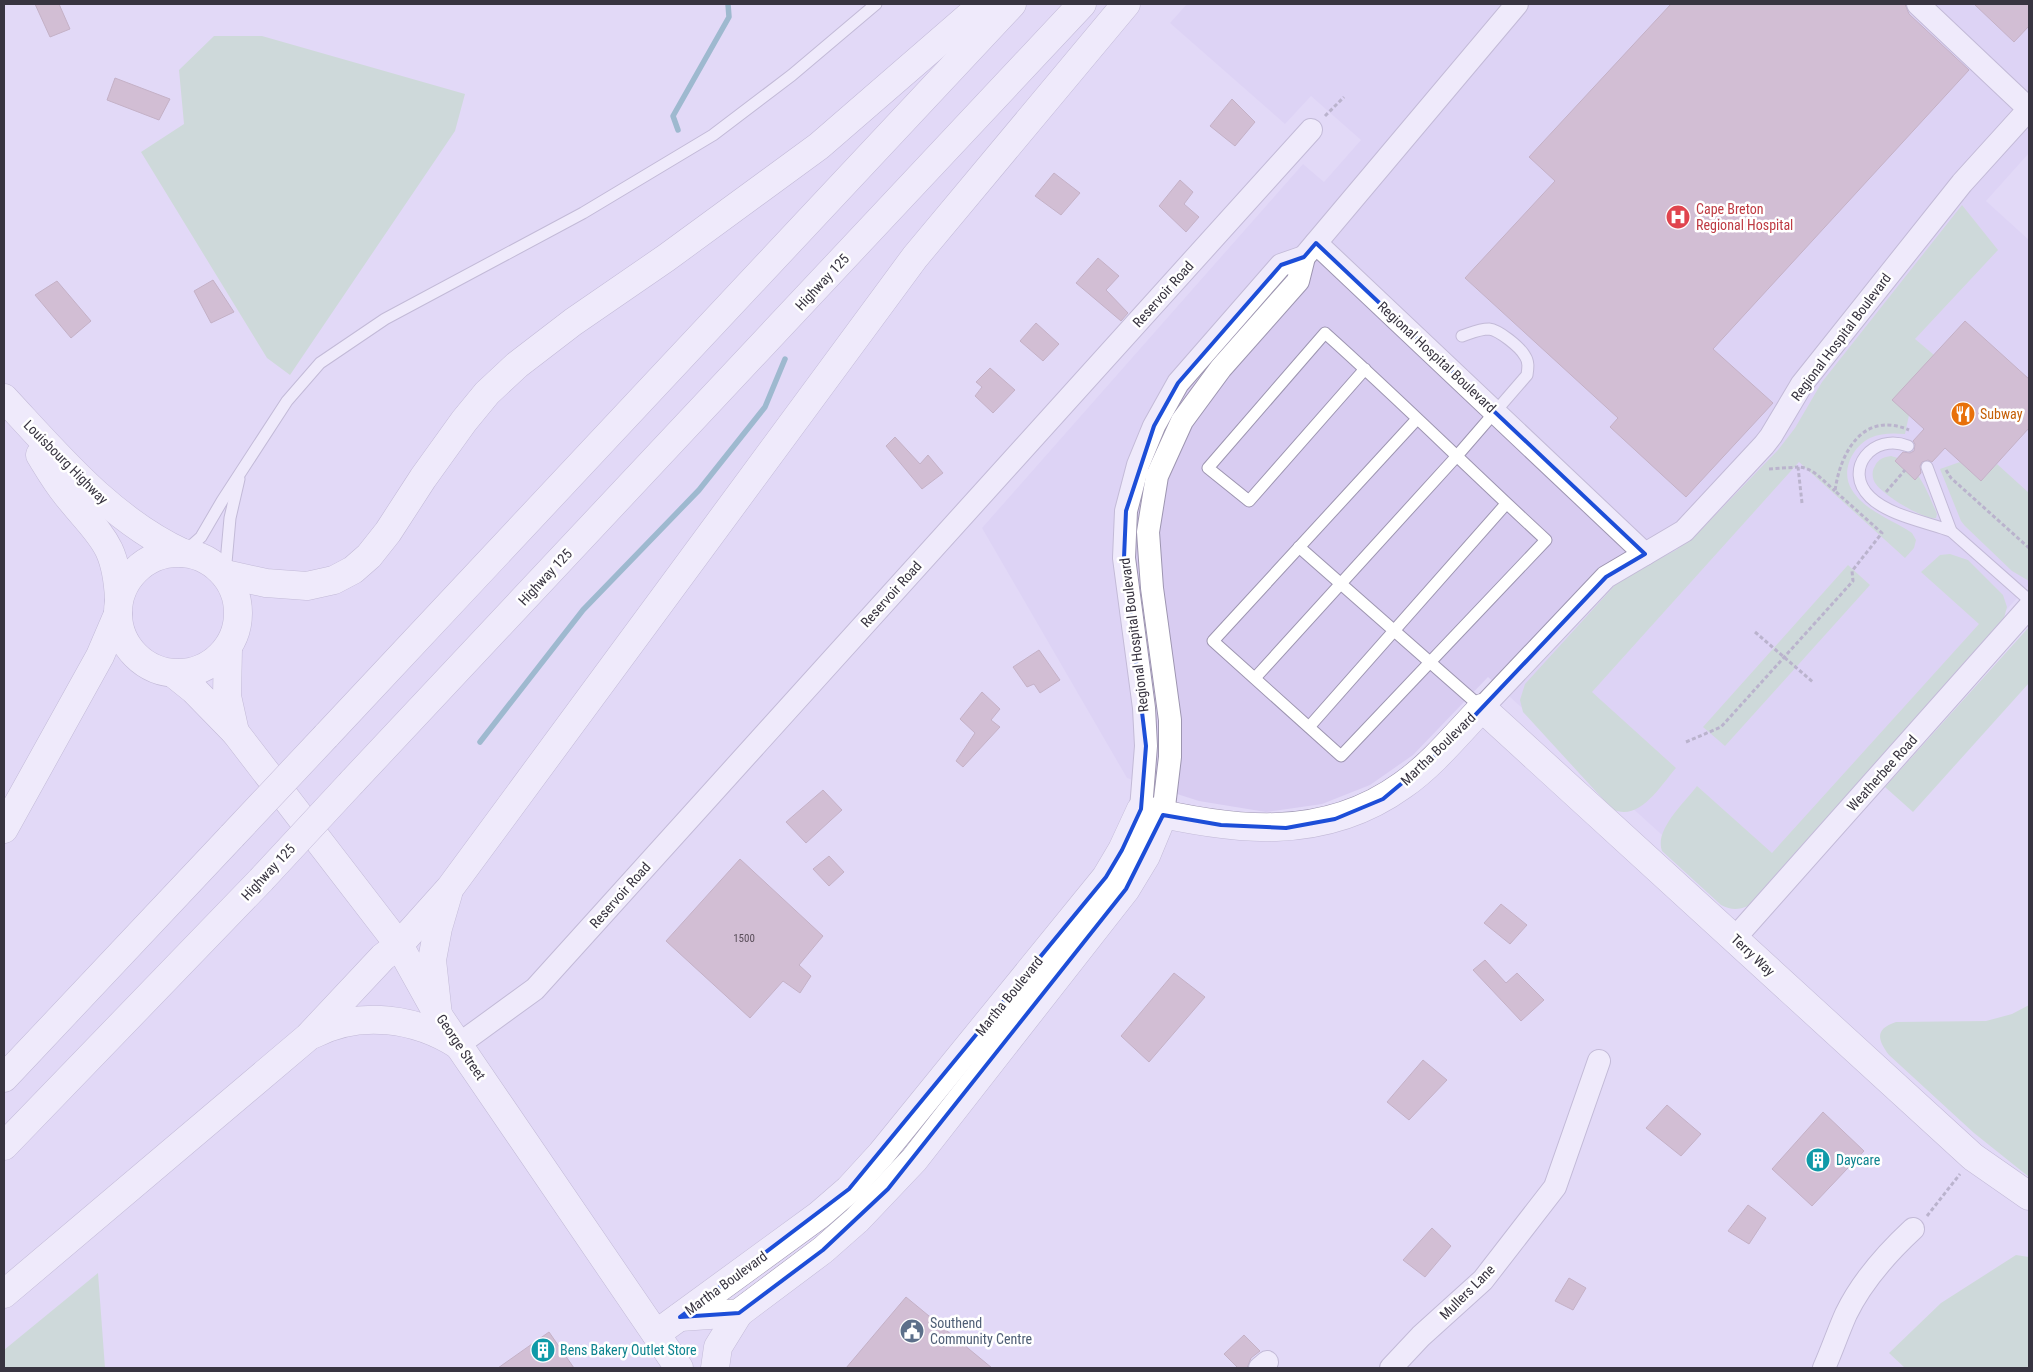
<svg xmlns="http://www.w3.org/2000/svg" width="2033" height="1372" font-family="'Roboto Condensed',sans-serif">
  <style>
    .built { fill: #d8ccf1 }
    .green { fill: #b7dab5 }
    .lines { fill: none; stroke-linecap: round; stroke-linejoin: round }
    .stream { stroke: #4d939d; stroke-width: 5.5 }
    .building { fill: #bf9ea8; stroke: #a0808a }
    .lane-casing { stroke: #9d95b0; stroke-width: 13 }
    .street-casing { stroke: #9d95b0; stroke-width: 24 }
    .secondary-casing { stroke: #9d95b0; stroke-width: 29 }
    .primary-casing { stroke: #9d95b0; stroke-width: 29 }
    .highway-casing { stroke: #9d95b0; stroke-width: 29 }
    .path { stroke: #8b859a; stroke-width: 3; stroke-dasharray: 4 2.5; stroke-linecap: butt }
    .lane { stroke: #fff; stroke-width: 11 }
    .street { stroke: #fff; stroke-width: 22 }
    .secondary { stroke: #fff; stroke-width: 28 }
    .primary { stroke: #fff; stroke-width: 28 }
    .highway { stroke: #fff; stroke-width: 28 }
    .highway-bridge-casing { stroke: #9d95b0; stroke-width: 29; stroke-linecap: butt }
    .highway-bridge { stroke: #fff; stroke-width: 28 }
    .marked { fill: none; stroke: #1d4ed8; stroke-width: 4; stroke-linejoin: round }
    .labels { text-anchor: middle; dominant-baseline: central; stroke-width: 5; stroke-linejoin: round; paint-order: stroke }
    .number-label { font-size: 11px; fill: #5a4e5a }
    .health-label { font-size: 14px; fill: #be3a42; stroke: #fff; text-anchor: start }
    .street-label { font-size: 14px; fill: #383440; stroke: #fff }
    .food-label { font-size: 14px; fill: #c56008; stroke: #fff; text-anchor: start }
    .culture-label { font-size: 14px; fill: #0d838f; stroke: #fff; text-anchor: start }
    .service-label { font-size: 14px; fill: #4e5e75; stroke: #fff; text-anchor: start }
  </style>
  <rect width="100%" height="100%" fill="#e2d9f7"/>
  <polygon class="built" points="1187,4 2029,4 2029,153 1986,201 2029,240 2029,585 1738,904 1488,677 1413,755 1370,785 1322,804 1266,812 1199,801 1127,778 982,528 1303,164 1324,182 1361,140 1311,96 1285,124 1170,23"/>
  <g class="green">
    <polygon points="214,36 262,36 465,94 455,131 290,375 267,358 141,152 184,124 179,70"/>
    <path d="M1962,205L1998,250L1915,339L1934,355L1909,415L1905,434C1893,433 1881,433 1870,438C1852,447 1840,472 1852,490C1865,511 1893,520 1912,533L1916,540L1914,548L1905,558L1799,462L1592,692L1676,768C1661,785 1639,823 1612,809L1523,712L1520,700L1525,684L1616,584L1628,575L1676,550L1695,536L1778,450L1795,428L1822,382Z"/>
    <path d="M1891,456C1916,461 1926,489 1935,509L1937,514L1936,518C1925,521 1879,493 1874,481C1872,476 1872,470 1875,466C1878,459 1884,457 1891,456Z"/>
    <polygon points="1960,462 1981,481 1997,464 2029,493 2029,581 2012,571 1965,526 1961,521 1940,469"/>
    <path d="M1950,554L1968,560L2003,595L2007,607L2004,618L1748,906C1738,910 1731,910 1721,905L1662,851C1654,830 1685,802 1697,786L1772,853L1979,624L1921,572L1940,555Z"/>
    <polygon points="1848,565 1870,585 1725,746 1703,727"/>
    <polygon points="2029,627 2029,683 1913,812 1885,787"/>
    <path d="M2029,1005V1177L1974,1133L1889,1055C1877,1039 1875,1029 1896,1022L1986,1021L2012,1014Z"/>
    <polygon points="2016,1255 2029,1257 2029,1368 1905,1368 1889,1353 1941,1303"/>
    <polygon points="98,1273 105,1368 4,1368 4,1350"/>
  </g>
  <g class="lines">
    <g class="stream">
      <polyline points="678,130 673,116 729,17 728,4"/>
      <polyline points="480,742 583,610 699,490 765,407 785,359"/>
    </g>
  </g>
  <g class="building">
    <polygon points="35,4 59,4 70,29 50,37"/>
    <polygon points="1671,4 1905,4 1909,14 1969,70 1713,349 1773,403 1686,497 1610,427 1618,418 1465,278 1555,181 1529,157"/>
    <polygon points="1974,4 2029,4 2029,26 2014,42"/>
    <polygon points="115,78 170,99 159,120 107,100"/>
    <polygon points="1232,99 1255,122 1235,146 1210,126"/>
    <polygon points="1054,173 1080,193 1061,215 1035,196"/>
    <polygon points="1180,180 1193,192 1184,204 1199,217 1186,232 1159,206"/>
    <polygon points="1098,258 1119,276 1106,290 1128,313 1121,321 1076,283"/>
    <polygon points="213,280 234,312 211,323 194,291"/>
    <polygon points="57,281 91,321 71,338 35,295"/>
    <polygon points="1965,321 2029,379 2029,428 1981,481 1945,448 1932,462 1928,460 1922,462 1920,466 1921,473 1915,480 1895,461 1903,452 1910,453 1914,451 1915,444 1913,441 1924,429 1892,400"/>
    <polygon points="1036,323 1059,344 1043,361 1020,341"/>
    <polygon points="990,368 1015,390 993,413 975,396 982,387 976,382"/>
    <polygon points="895,437 920,464 928,455 943,473 922,489 886,446"/>
    <polygon points="1039,650 1060,680 1040,693 1034,684 1027,687 1013,667"/>
    <polygon points="982,692 1000,709 991,720 1000,727 963,767 956,761 975,733 960,719"/>
    <polygon points="823,790 842,810 806,843 786,822"/>
    <polygon points="829,856 844,872 829,886 813,869"/>
    <polygon points="740,859 823,936 799,965 811,976 800,993 783,981 750,1018 666,941"/>
    <polygon points="1501,904 1527,925 1510,944 1484,923"/>
    <polygon points="1485,960 1506,983 1517,973 1544,1000 1521,1021 1473,970"/>
    <polygon points="1174,973 1205,997 1149,1062 1121,1036"/>
    <polygon points="1423,1060 1447,1080 1409,1120 1387,1102"/>
    <polygon points="1667,1105 1701,1134 1681,1156 1646,1128"/>
    <polygon points="1823,1112 1864,1151 1812,1206 1772,1169"/>
    <polygon points="1748,1205 1766,1218 1749,1244 1728,1231"/>
    <polygon points="1432,1228 1451,1246 1425,1277 1403,1260"/>
    <polygon points="1569,1278 1586,1288 1573,1310 1555,1301"/>
    <polygon points="906,1297 992,1368 846,1368"/>
    <polygon points="549,1332 574,1368 498,1368"/>
    <polygon points="1244,1335 1260,1351 1251,1358 1247,1368 1238,1368 1224,1354"/>
  </g>
  <g class="lines">
    <defs>
      <g id="lane">
        <path d="M1365,369L1249,501L1208,468L1325,333C1400,400 1472,472 1546,540L1341,756L1213,641L1417,419"/>
        <path d="M1908,446C1873,432 1842,470 1870,497C1888,515 1926,522 1951,531L1927,467"/>
        <polyline points="1951,531 2029,600"/>
        <polyline points="1299,547 1482,708"/>
        <polyline points="183,553 201,537 222,501 287,401 320,363 385,319 583,213 713,135 792,75 876,4"/>
        <polyline points="225,574 230,518 239,479"/>
        <path d="M1255,678L1456,457L1527,375C1528,368 1529,362 1525,356C1520,347 1499,330 1489,329C1479,329 1471,333 1462,336"/>
        <polyline points="1309,727 1506,504"/>
      </g>
      <g id="street">
        <polyline points="1918,4 2029,109"/>
        <polyline points="1316,243 1645,554"/>
        <polyline points="1482,708 1606,577 1684,531 1764,445 1771,436 1802,384 1962,183 2029,109"/>
        <polyline points="1141,809 1146,746 1144,708 1124,558 1126,511 1138,465 1154,426 1178,383 1281,265 1304,257"/>
        <polyline points="1163,815 1170,757 1170,720 1152,588 1148,532 1157,476 1182,421 1221,368 1298,281 1304,257 1517,4"/>
        <polyline points="1734,939 2029,607"/>
        <polyline points="458,1045 535,989 1311,130"/>
        <polyline points="1260,1368 1267,1362"/>
        <polyline points="1391,1368 1421,1336 1483,1280 1555,1187 1599,1061"/>
        <path d="M1824,1368C1832,1350 1838,1332 1846,1314C1862,1281 1886,1254 1913,1229"/>
      </g>
      <g id="secondary">
        <polyline points="680,1317 739,1313 823,1250 857,1220 914,1160 1126,889 1146,856 1163,815"/>
        <path d="M656,1334L819,1215L849,1189L881,1154L1106,877L1122,850L1141,809C1232,831 1323,843 1403,785C1433,764 1457,734 1482,708L1973,1157L2029,1196"/>
        <polyline points="715,1368 718,1347 739,1313"/>
      </g>
      <g id="primary">
        <path d="M4,398C58,456 110,519 183,553"/>
        <path d="M40,455C48,468 56,482 66,494C99,536 116,541 119,599"/>
        <circle cx="178" cy="613" r="60"/>
        <polyline points="228,648 227,696 235,732"/>
        <polyline points="174,674 194,690 235,732 399,945 438,1015 679,1368"/>
      </g>
      <g id="highway">
        <polyline points="225,574 266,583 307,586 334,580 353,570 369,556 388,532 423,478 464,421 487,393 517,365 573,322 666,258 819,146 983,4"/>
        <polyline points="326,736 1012,4"/>
        <polyline points="352,782 1082,4"/>
        <polyline points="4,829 100,656 118,614"/>
        <polyline points="438,1015 432,960 438,928 448,894"/>
        <path d="M314,1034C360,1010 416,1018 458,1045"/>
        <polyline points="4,1078 232,836"/>
        <polyline points="4,1146 261,880"/>
        <polyline points="4,1294 308,1037 383,957 399,945 450,888 915,257 1126,4"/>
      </g>
    </defs>
    <use href="#lane" class="lane-casing"/>
    <use href="#street" class="street-casing"/>
    <use href="#secondary" class="secondary-casing"/>
    <use href="#primary" class="primary-casing"/>
    <use href="#highway" class="highway-casing"/>
    <g class="path">
      <polyline points="1325,116 1344,97"/>
      <polyline points="1769,469 1798,467"/>
      <polyline points="1946,470 1951,478 2029,548"/>
      <polyline points="1886,492 1905,470"/>
      <path d="M1802,503L1798,467C1813,467 1824,482 1835,491"/>
      <polyline points="1755,632 1814,683"/>
      <path d="M1686,742L1721,727L1853,581L1852,571L1882,533L1835,491C1840,453 1863,410 1909,430"/>
      <polyline points="1927,1216 1960,1174"/>
    </g>
    <use href="#lane" class="lane"/>
    <use href="#street" class="street"/>
    <use href="#secondary" class="secondary"/>
    <use href="#primary" class="primary"/>
    <use href="#highway" class="highway"/>
    <defs>
      <g id="highway-bridge">
        <polyline points="232,836 326,736"/>
        <polyline points="261,880 352,782"/>
      </g>
    </defs>
    <use href="#highway-bridge" class="highway-bridge-casing"/>
    <use href="#highway-bridge" class="highway-bridge"/>
  </g>
  <path d="M0 0H2033V1372H0ZM1316,243L1645,554L1606,577L1444,748L1383,799L1335,819L1286,828L1221,825L1163,815L1126,889L888,1189L823,1250L739,1313L680,1317L849,1189L1106,877L1122,850L1141,809L1146,746L1124,558L1126,511L1154,426L1178,383L1281,265L1304,257Z" fill="#e2d9f7" fill-opacity=".55" fill-rule="evenodd"/>
  <path class="marked" d="M1316,243L1645,554L1606,577L1444,748L1383,799L1335,819L1286,828L1221,825L1163,815L1126,889L888,1189L823,1250L739,1313L680,1317L849,1189L1106,877L1122,850L1141,809L1146,746L1124,558L1126,511L1154,426L1178,383L1281,265L1304,257Z"/>
  <defs>
    <symbol id="hospital-disc" viewBox="-11 -11 22 22"><circle r="9.5" fill="#e0444e" stroke="#fff"/><path d="M-5-5h3v3.5h4V-5h3V5h-3V1.5h-4V5h-3Z" fill="#fff"/></symbol>
    <symbol id="restaurant-disc" viewBox="-11 -11 22 22"><circle r="9.5" fill="#e8710a" stroke="#fff"/><path d="M-5-6h1v4h1v-4h1v4h1v-4h1v5L-1.5 .5V6h-2V.5L-5-1ZM5-6V6H3V1.5H1.5Q1.5-4 5-6Z" fill="#fff"/></symbol>
    <symbol id="building-disc" viewBox="-11 -11 22 22"><circle r="9.5" fill="#0f9aa8" stroke="#fff"/><path d="M-4-6H4V6H1V3H-1V6H-4ZM-2.5-4.3h1.7v1.8h-1.7ZM.8-4.3h1.7v1.8H.8ZM-2.5-1h1.7V.8h-1.7ZM.8-1h1.7V.8H.8Z" fill="#fff"/></symbol>
    <symbol id="civic-disc" viewBox="-11 -11 22 22"><circle r="9.5" fill="#5c6f8a" stroke="#fff"/><path d="M-.6-6.5H3V-4.5H.6V-3L4-1V1h2V6H-6V1h2V-1L-.6-3ZM-1.2 2.5V6h2.4V2.5Z" fill="#fff"/></symbol>
  </defs>
  <g fill-rule="evenodd">
    <use href="#hospital-disc" x="1664" y="203" width="28" height="28"/>
    <use href="#restaurant-disc" x="1949" y="400" width="28" height="28"/>
    <use href="#building-disc" x="1804" y="1146" width="28" height="28"/>
    <use href="#civic-disc" x="898" y="1317" width="28" height="28"/>
    <use href="#building-disc" x="529" y="1336" width="28" height="28"/>
  </g>
  <g class="labels">
    <g class="number-label">
      <text x="744" y="938">1500</text>
    </g>
    <g class="health-label">
      <text x="1696" y="209">Cape Breton<tspan x="1696" dy="16">Regional Hospital</tspan></text>
    </g>
    <g class="street-label">
      <text transform="translate(822 282) rotate(-47)">Highway 125</text>
      <text transform="translate(1163 294) rotate(-48)">Reservoir Road</text>
      <text transform="translate(1841 337) rotate(-53)">Regional Hospital Boulevard</text>
      <text transform="translate(1437 357) rotate(43)">Regional Hospital Boulevard</text>
      <text transform="translate(66 462) rotate(45)">Louisbourg Highway</text>
      <text transform="translate(545 577) rotate(-47)">Highway 125</text>
      <text transform="translate(891 594) rotate(-48)">Reservoir Road</text>
      <text transform="translate(1134 635) rotate(-97)">Regional Hospital Boulevard</text>
      <text transform="translate(1438 749) rotate(-44)">Martha Boulevard</text>
      <text transform="translate(1882 773) rotate(-48)">Weatherbee Road</text>
      <text transform="translate(268 872) rotate(-47)">Highway 125</text>
      <text transform="translate(620 895) rotate(-48)">Reservoir Road</text>
      <text transform="translate(1753 955) rotate(43)">Terry Way</text>
      <text transform="translate(1009 996) rotate(-51)">Martha Boulevard</text>
      <text transform="translate(461 1047) rotate(56)">George Street</text>
      <text transform="translate(726 1283) rotate(-36)">Martha Boulevard</text>
      <text transform="translate(1467 1292) rotate(-45)">Mullers Lane</text>
    </g>
    <g class="food-label">
      <text x="1980" y="414">Subway</text>
    </g>
    <g class="culture-label">
      <text x="1836" y="1160">Daycare</text>
      <text x="560" y="1350">Bens Bakery Outlet Store</text>
    </g>
    <g class="service-label">
      <text x="930" y="1323">Southend<tspan x="930" dy="16">Community Centre</tspan></text>
    </g>
  </g>
  <rect width="2033" height="1372" fill="none" stroke="#383440" stroke-width="10"/>
</svg>
